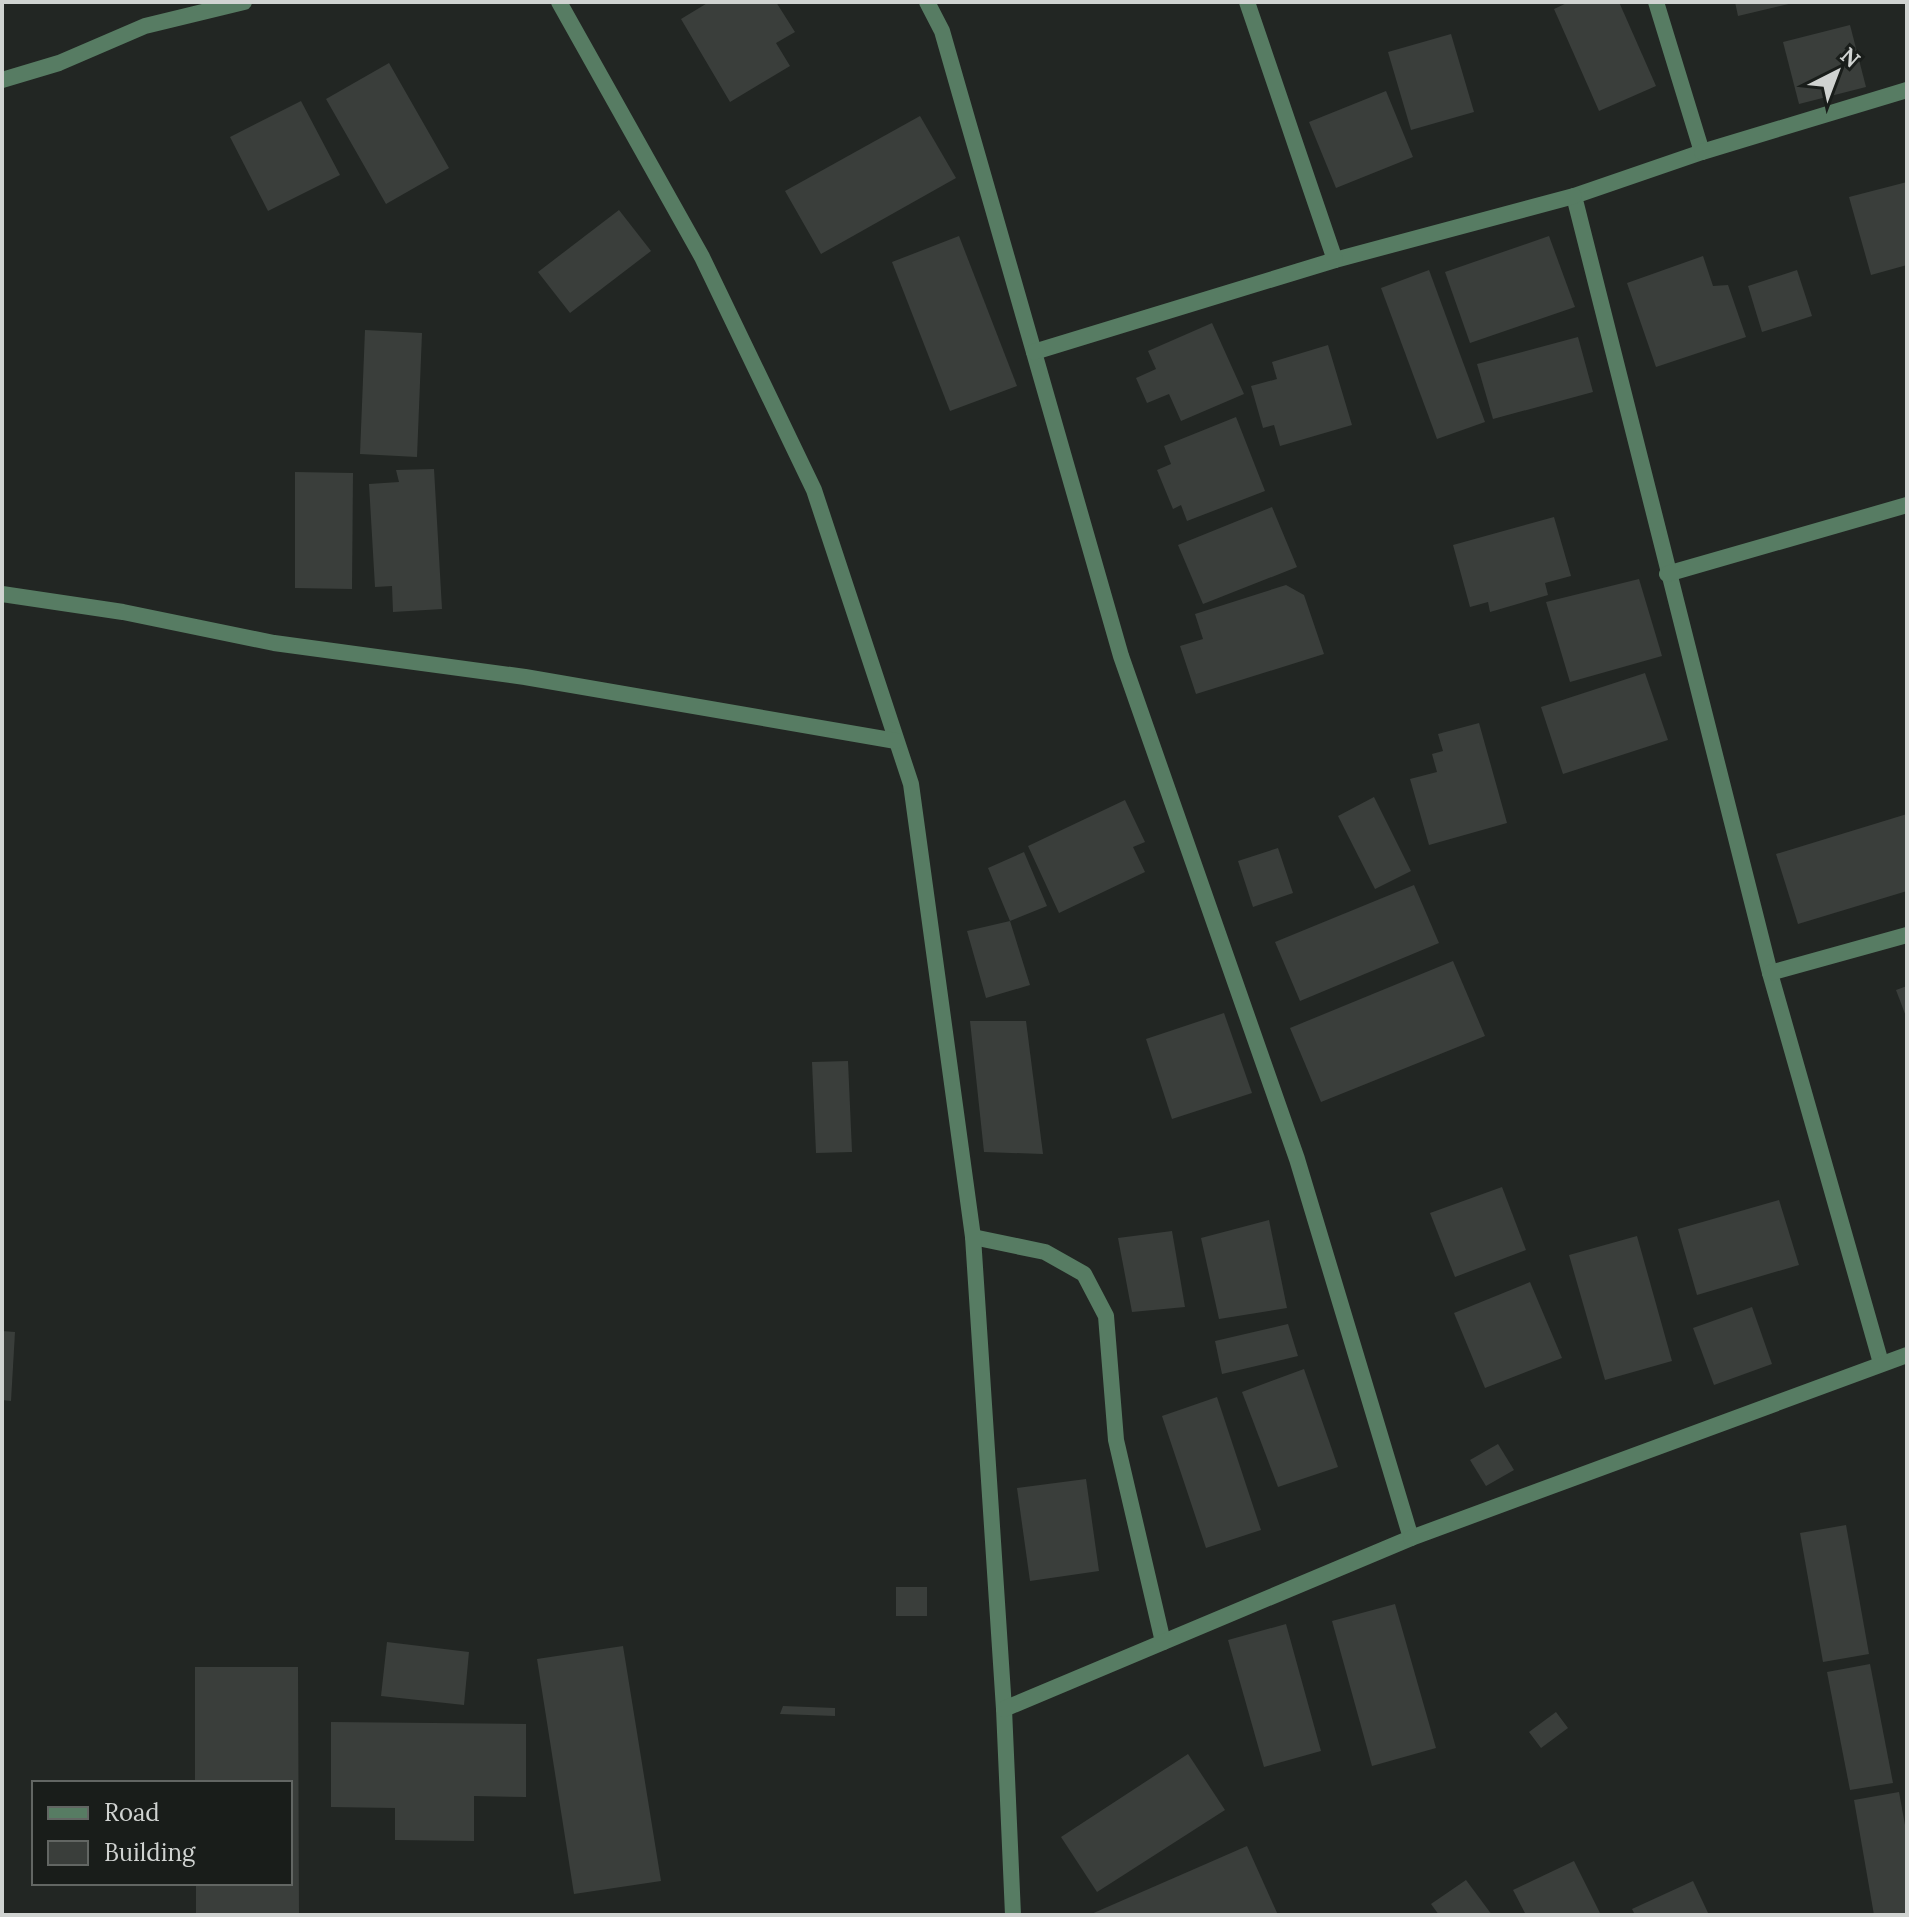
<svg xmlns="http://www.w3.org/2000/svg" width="1909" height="1917" font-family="Lora,serif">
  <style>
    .building { fill: #3a3e3b }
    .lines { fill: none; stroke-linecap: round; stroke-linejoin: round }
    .lane { stroke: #577c63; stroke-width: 16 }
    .street { stroke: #577c63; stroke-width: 16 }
  </style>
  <rect width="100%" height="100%" fill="#222623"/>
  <g class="building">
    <polygon points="709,2 776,2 795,32 776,43 790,66 730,102 681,19"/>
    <polygon points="1569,2 1619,2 1656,86 1599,111 1554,9"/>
    <polygon points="1735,2 1793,2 1793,3 1738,16"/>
    <polygon points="1850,25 1866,87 1799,104 1783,42"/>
    <polygon points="1451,34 1474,112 1411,130 1388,52"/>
    <polygon points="389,63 449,168 386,204 326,99"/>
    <polygon points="1386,91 1413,157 1336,188 1309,122"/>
    <polygon points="301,101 340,175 268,211 230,137"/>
    <polygon points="920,116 956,178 821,254 785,191"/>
    <polygon points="1907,182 1907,265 1871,275 1849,197"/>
    <polygon points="619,210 651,251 570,313 538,272"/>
    <polygon points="959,236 1017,386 950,411 892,262"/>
    <polygon points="1549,236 1575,307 1470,343 1445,272"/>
    <polygon points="1703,256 1713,286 1728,285 1746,337 1656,367 1627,283"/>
    <polygon points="1429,270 1485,422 1437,439 1381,288"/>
    <polygon points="1797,270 1812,316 1762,332 1748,286"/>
    <polygon points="1212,323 1244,394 1181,421 1169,394 1147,403 1136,378 1156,369 1148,351"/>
    <polygon points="365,330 422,333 417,457 360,454"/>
    <polygon points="1578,337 1593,392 1493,419 1477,364"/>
    <polygon points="1328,345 1352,425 1280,446 1274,425 1263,428 1251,386 1277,379 1272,362"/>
    <polygon points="1236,417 1265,491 1187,521 1181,505 1173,509 1157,470 1171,464 1164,446"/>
    <polygon points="434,469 442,609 393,612 392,586 375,587 369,484 399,482 396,470"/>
    <polygon points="295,472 353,473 352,589 295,588"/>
    <polygon points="1272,507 1297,567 1203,604 1178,545"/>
    <polygon points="1554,517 1571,576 1545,583 1548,595 1490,612 1488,602 1470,607 1453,545"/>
    <polygon points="1639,579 1662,656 1570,682 1546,602"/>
    <polygon points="1286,585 1304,595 1324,654 1196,694 1180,646 1203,639 1195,614"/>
    <polygon points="1645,673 1668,740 1563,774 1541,707"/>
    <polygon points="1479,723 1507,823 1429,845 1410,779 1437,772 1432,754 1443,751 1438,734"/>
    <polygon points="1374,797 1411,871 1375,889 1338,816"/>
    <polygon points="1125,800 1145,842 1133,847 1145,872 1059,913 1028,846"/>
    <polygon points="1907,814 1907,891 1798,924 1776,854"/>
    <polygon points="1278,848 1293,893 1253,907 1238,861"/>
    <polygon points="1024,852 1047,906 1010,921 1030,985 986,998 967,931 1010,921 988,868"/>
    <polygon points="1414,885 1439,943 1300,1001 1275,942"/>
    <polygon points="1453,961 1485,1036 1321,1102 1290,1028"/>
    <polygon points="1907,986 1907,1019 1896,990"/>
    <polygon points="1224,1013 1252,1093 1172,1119 1146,1039"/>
    <polygon points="970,1021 1026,1021 1043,1154 984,1152"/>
    <polygon points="848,1061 852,1152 816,1153 812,1062"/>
    <polygon points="1502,1187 1526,1250 1455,1277 1430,1213"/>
    <polygon points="1779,1200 1799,1265 1697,1295 1678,1229"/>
    <polygon points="1269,1220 1287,1308 1219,1319 1201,1238"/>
    <polygon points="1172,1231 1185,1307 1132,1312 1118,1238"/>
    <polygon points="1637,1236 1672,1361 1605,1380 1569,1255"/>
    <polygon points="1530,1282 1562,1358 1485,1388 1454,1313"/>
    <polygon points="1752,1307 1772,1364 1714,1385 1693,1328"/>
    <polygon points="1288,1324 1298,1356 1222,1374 1215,1341"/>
    <polygon points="2,1331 15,1332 11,1401 2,1400"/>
    <polygon points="1304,1369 1338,1467 1278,1487 1242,1392"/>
    <polygon points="1217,1397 1261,1530 1206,1548 1162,1416"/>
    <polygon points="1498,1444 1514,1470 1486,1486 1470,1460"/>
    <polygon points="1086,1479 1099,1571 1030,1581 1017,1488"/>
    <polygon points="1846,1525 1869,1654 1823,1662 1800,1533"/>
    <rect x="896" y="1587" width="31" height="29"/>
    <polygon points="1395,1604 1436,1748 1372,1766 1332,1621"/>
    <polygon points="1286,1624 1321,1751 1264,1767 1228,1640"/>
    <polygon points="387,1642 469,1652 464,1705 381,1696"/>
    <polygon points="623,1646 661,1881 574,1894 537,1659"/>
    <polygon points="1870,1664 1893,1783 1850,1790 1827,1672"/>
    <polygon points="195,1667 298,1667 299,1915 196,1915 196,1883 290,1883 290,1783 195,1783"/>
    <polygon points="783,1706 835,1708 835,1716 780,1714"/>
    <polygon points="1556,1712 1568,1728 1541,1748 1529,1732"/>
    <polygon points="331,1722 526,1724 526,1797 474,1796 474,1841 395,1840 395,1808 331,1807"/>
    <polygon points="1188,1754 1225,1810 1097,1892 1061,1837"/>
    <polygon points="1899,1792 1907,1836 1907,1915 1874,1915 1854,1800"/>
    <polygon points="1247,1846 1278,1915 1089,1915"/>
    <polygon points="1574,1861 1601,1915 1526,1915 1513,1890"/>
    <polygon points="1466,1880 1492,1915 1439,1915 1431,1904"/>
    <polygon points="1693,1881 1709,1915 1635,1915 1632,1909"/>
  </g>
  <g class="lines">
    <polyline class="lane" points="973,1237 1045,1252 1084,1274 1106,1316 1116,1440 1163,1642"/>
    <g class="street">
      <polyline points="559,2 702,257 814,490 911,784 973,1237 1004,1709 1013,1915"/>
      <polyline points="927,2 942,31 1121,656 1297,1159 1411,1538 1004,1709"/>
      <polyline points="1656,2 1702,152 1574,196 1770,973 1881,1363"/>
      <polyline points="2,80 59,63 145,26 244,2"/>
      <polyline points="1702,152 1907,90"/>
      <polyline points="1335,260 1574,196"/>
      <polyline points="1034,352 1335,260 1247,2"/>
      <polyline points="1667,574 1907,505"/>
      <polyline points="2,594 123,612 274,643 525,677 896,741"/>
      <polyline points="1770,973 1907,935"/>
      <polyline points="1411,1538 1907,1355"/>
    </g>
  </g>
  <rect width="1909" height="1917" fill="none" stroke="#d0d3d1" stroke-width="8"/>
  <rect x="32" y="1781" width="260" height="104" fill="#191d1a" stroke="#626663" stroke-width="2"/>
  <rect x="48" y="1807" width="40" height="12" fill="#577c63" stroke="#626663" stroke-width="2"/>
  <text x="104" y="1821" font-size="24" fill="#d0d3d1">Road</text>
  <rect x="48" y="1841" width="40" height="24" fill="#3a3e3b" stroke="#626663" stroke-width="2"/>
  <text x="104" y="1861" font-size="24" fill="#d0d3d1">Building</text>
  <g transform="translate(1837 72) rotate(42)" stroke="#191d1a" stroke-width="6" paint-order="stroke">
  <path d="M0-6L14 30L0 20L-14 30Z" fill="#d0d3d1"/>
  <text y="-12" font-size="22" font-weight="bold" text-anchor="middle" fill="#d0d3d1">N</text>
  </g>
</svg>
